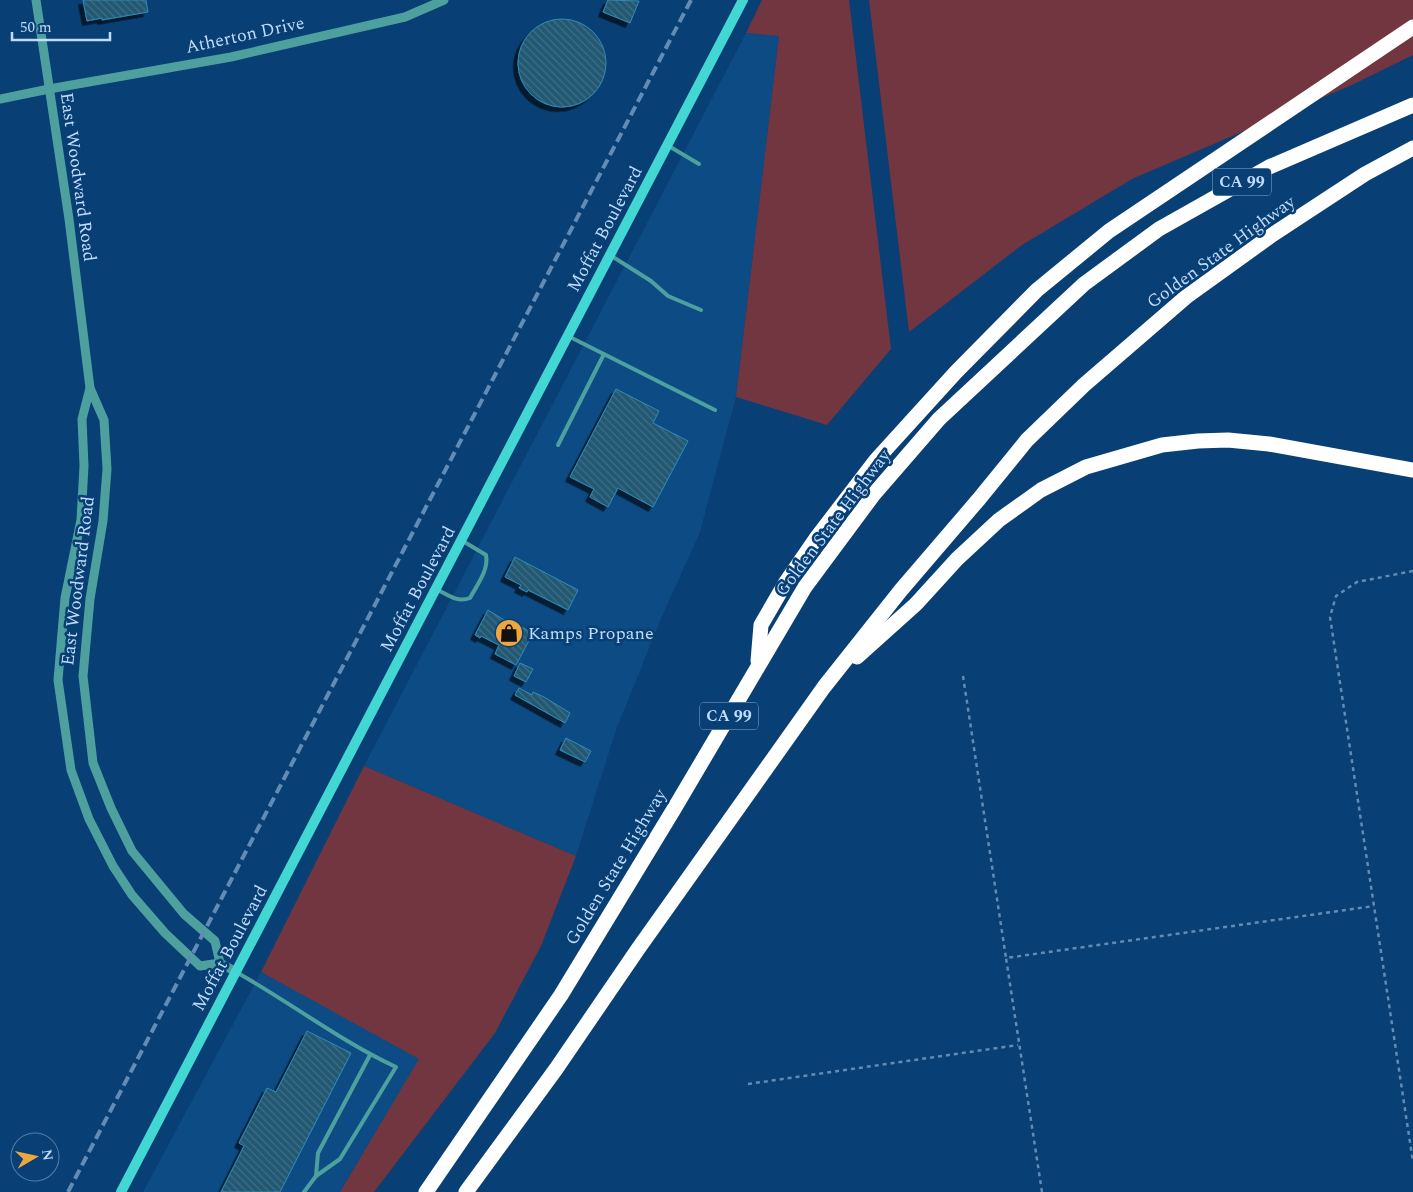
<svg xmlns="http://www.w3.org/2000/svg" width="1413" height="1192" font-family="Spectral,serif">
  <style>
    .built { fill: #0d4b84 }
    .grass { fill: #71363f }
    .building { fill: url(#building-back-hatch); stroke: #328cb6; filter: url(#shadow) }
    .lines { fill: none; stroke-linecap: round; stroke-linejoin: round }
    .path { stroke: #628bb6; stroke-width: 2.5; stroke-dasharray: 4 4; stroke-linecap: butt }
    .service { stroke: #4ea09e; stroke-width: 4 }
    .tertiary { stroke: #4ea09e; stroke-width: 9 }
    .secondary { stroke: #43d7d3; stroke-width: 10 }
    .motorway { stroke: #fff; stroke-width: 15 }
    .rail { stroke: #628cb6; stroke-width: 4; stroke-dasharray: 10 5; stroke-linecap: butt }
    .labels { text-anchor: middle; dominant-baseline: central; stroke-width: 5; stroke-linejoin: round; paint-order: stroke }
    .shield { fill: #083f74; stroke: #89acd2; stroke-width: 1 }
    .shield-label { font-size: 16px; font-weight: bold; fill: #c0dbfb }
    .street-label { font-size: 18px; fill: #c0dbfb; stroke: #083f74 }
    .poi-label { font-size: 18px; fill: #c0dbfb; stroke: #083f74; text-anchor: start }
  </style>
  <defs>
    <pattern id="building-back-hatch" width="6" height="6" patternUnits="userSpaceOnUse" patternTransform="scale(1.25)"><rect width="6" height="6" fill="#215872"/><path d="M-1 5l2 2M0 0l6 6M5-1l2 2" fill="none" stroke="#3f6f87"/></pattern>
    <filter id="shadow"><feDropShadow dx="-4.5" dy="4.5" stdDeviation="0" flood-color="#0009"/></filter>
  </defs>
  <rect width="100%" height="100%" fill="#083f74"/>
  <g class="built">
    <polygon points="746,33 779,36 736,397 700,532 660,621 616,730 576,856 364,766"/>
    <polygon points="261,972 420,1059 340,1192 143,1192"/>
  </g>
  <g class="grass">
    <polygon points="762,0 849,0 891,349 827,425 736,397 779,36 746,33"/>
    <polygon points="869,0 1413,0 1413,55 1354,84 1132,179 1022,245 909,332"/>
    <polygon points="364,766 576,856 541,946 495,1033 374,1192 340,1192 419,1059 261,972"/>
  </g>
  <g class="building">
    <polygon points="83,0 146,0 148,12 102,20 102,18 87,21"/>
    <polygon points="608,0 639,1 630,23 603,12"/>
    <circle cx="562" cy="63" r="44"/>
    <polygon points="616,389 659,411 653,423 688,441 653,507 618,488 608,507 590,497 594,489 570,477"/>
    <polygon points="515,557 578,590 568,610 528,590 527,592 519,588 521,585 505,577"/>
    <polygon points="488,610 509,623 510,621 533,633 516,665 495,654 499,645 481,636 480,638 475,635"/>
    <polygon points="520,663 533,669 526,682 514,676"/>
    <polygon points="519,688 532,695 533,692 544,697 570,713 565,723 515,695"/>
    <polygon points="566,738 591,751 585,762 560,750"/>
    <polygon points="307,1031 351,1053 280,1192 221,1192 244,1146 239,1143 267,1088 276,1092"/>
  </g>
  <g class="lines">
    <g class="path">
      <polyline points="1413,571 1357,582 1336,596 1330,617 1413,1162"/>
      <polyline points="963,676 1006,958"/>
      <polyline points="748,1084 1018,1045"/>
      <polyline points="1042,1192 1006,958 1374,906"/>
    </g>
    <g class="service">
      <polyline points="667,145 699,164"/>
      <polyline points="610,255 651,281 668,296 701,310"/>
      <polyline points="570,337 715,410"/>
      <polyline points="558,445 604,354"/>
      <path d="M436,589C448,595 457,603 470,598C477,585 489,570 486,555L461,540"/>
      <path d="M236,972C290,1002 340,1041 396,1067L340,1159L316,1176"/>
      <polyline points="304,1192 316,1176 318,1153 370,1055"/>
    </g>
    <g class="tertiary">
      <polyline points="36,0 69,219 90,388 104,420 107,469 103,521 90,599 83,676 93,763 111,808 132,851 184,914 215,941 220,963"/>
      <polyline points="0,99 49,89 231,57 405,17 444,0"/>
      <polyline points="90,388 82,419 84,466 81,520 65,598 58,680 71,770 89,819 113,866 132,895 165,933 200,966 220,963"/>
      <polyline points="220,963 236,972"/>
    </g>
    <polyline class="secondary" points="121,1192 743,0"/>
    <g class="motorway">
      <polyline points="857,657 916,604 957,559 999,520 1041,490 1086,467 1162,445 1198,441 1228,440 1269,444 1413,470"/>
      <polyline points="758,661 761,625 786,582 817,537 876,460 956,372 1037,290 1109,231 1413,27"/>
      <polyline points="426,1192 561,995 674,809 805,587 874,494 939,419 1084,284 1159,229 1269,167 1413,105"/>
      <polyline points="466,1192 556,1069 638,949 824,687 901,590 979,499 1027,440 1084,385 1186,297 1272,235 1365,174 1413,148"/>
    </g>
    <polyline class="rail" points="68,1192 691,0"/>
  </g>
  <defs>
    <symbol id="shop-disc" viewBox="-11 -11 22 22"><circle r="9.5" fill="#efa73d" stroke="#083f74"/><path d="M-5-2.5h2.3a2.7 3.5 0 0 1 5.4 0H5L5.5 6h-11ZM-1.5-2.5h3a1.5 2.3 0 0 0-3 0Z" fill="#111"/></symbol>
  </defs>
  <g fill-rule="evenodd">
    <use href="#shop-disc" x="493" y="617" width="32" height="32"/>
  </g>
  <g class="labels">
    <g class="shield">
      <rect x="1213" y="168.5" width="58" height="27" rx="4"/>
      <rect x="700" y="702.5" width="58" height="27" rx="4"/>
    </g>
    <g class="shield-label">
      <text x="1242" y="182">CA 99</text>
      <text x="729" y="716">CA 99</text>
    </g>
    <g class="street-label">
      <text transform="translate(245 35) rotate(-12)">Atherton Drive</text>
      <text transform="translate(78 177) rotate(82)">East Woodward Road</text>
      <text transform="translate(605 229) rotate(-62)">Moffat Boulevard</text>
      <text transform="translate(1221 252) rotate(-36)">Golden State Highway</text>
      <text transform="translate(833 523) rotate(-53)">Golden State Highway</text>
      <text transform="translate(78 581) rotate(-83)">East Woodward Road</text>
      <text transform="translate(418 589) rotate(-62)">Moffat Boulevard</text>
      <text transform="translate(616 867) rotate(-59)">Golden State Highway</text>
      <text transform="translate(230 948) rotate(-62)">Moffat Boulevard</text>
    </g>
    <g class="poi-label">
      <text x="528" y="633">Kamps Propane</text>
    </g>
  </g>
  <g transform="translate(35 1157) rotate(81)"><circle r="24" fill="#083f74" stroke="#527daa"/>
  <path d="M0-4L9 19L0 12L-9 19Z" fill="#efa73d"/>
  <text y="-8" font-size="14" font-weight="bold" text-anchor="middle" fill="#c0dbfb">N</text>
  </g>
  <path d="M12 32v8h98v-8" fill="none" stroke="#c0dbfb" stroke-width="2.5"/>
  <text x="20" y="32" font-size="15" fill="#c0dbfb" stroke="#083f74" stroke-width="4" paint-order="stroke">50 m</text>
</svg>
